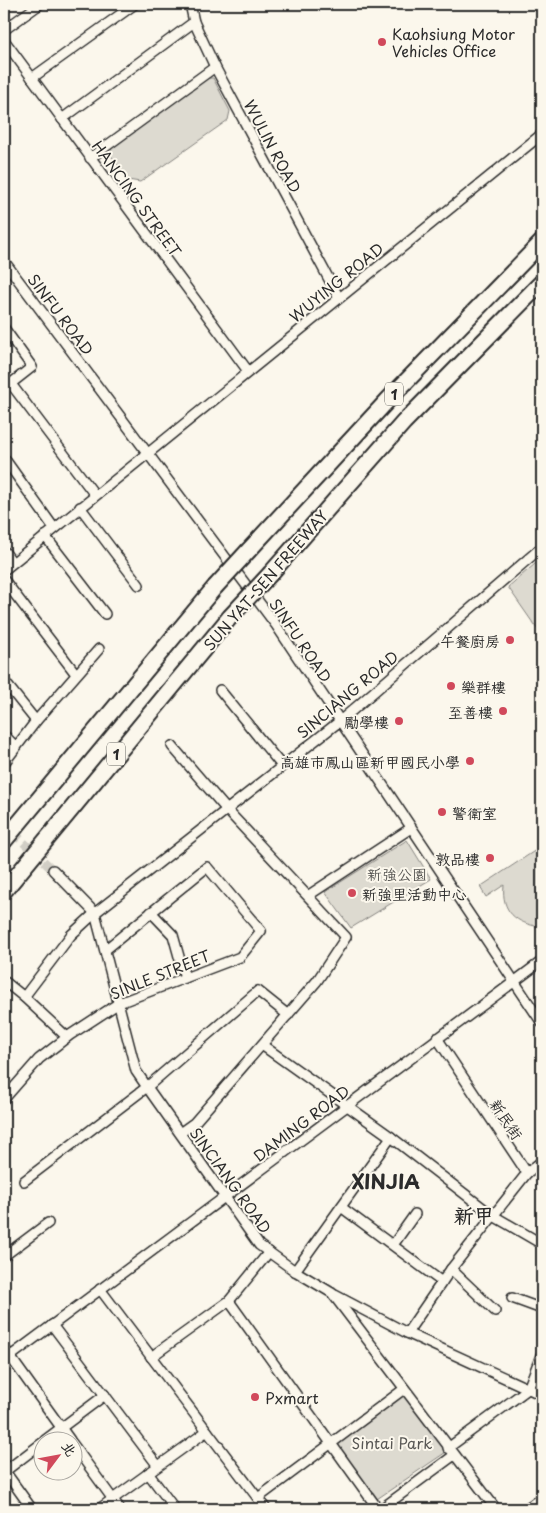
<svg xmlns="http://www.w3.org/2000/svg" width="546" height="1513" font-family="'Playpen Sans','LXGW WenKai TC',sans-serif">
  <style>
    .green { fill: #dddad0; stroke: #84827e }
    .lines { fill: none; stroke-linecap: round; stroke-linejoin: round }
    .street-tunnel { stroke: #d1cec5; stroke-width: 9; stroke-dasharray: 9 4.5; stroke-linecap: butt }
    .street-casing { stroke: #2b2b2b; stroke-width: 12 }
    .highway-casing { stroke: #2b2b2b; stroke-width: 19 }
    .street { stroke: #fbf7ec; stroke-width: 9 }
    .highway { stroke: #fbf7ec; stroke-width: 15 }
    .highway-bridge-casing { stroke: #2b2b2b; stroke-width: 19; stroke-linecap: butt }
    .highway-bridge { stroke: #fbf7ec; stroke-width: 15 }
    .poi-dot { fill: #d1495b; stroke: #fbf7ec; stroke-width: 2 }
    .labels { text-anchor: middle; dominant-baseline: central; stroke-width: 4; stroke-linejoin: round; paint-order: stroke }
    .shield { fill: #fbf7ec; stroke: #696865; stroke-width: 1 }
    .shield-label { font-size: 14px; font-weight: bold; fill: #2b2b2b }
    .poi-label { font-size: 15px; fill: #2b2b2b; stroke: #fbf7ec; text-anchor: start }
    .street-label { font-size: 15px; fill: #2b2b2b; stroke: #fbf7ec }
    .park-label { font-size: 15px; fill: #585754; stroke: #fbf7ec }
    .district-label { font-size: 20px; font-weight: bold; fill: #2b2b2b; stroke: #fbf7ec }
  </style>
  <rect width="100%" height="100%" fill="#fbf7ec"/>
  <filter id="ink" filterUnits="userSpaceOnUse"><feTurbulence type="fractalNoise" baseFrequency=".02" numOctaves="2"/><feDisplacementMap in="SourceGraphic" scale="10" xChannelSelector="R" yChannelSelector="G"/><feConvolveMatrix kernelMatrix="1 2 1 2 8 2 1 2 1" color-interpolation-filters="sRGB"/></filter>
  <g filter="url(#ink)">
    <g class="green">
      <polygon points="206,78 213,78 230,111 228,120 140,182 128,180 110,154 112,148"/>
      <polygon points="542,558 542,636 508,587"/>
      <polygon points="407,840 431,879 351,928 325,892"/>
      <path d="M542,846V926L540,927C516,923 501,912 504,885L486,897L480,887Z"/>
      <polygon points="405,1385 452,1448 374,1501 331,1440"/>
    </g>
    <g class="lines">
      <polyline class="street-tunnel" points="4,824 53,870"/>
      <defs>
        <g id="street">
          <polyline points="190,4 194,22 215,67 339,298"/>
          <polyline points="4,30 40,4"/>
          <polyline points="4,40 248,371"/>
          <polyline points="32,78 135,4"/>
          <polyline points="62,119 194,22"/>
          <polyline points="90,158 215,67"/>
          <polyline points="4,261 276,625 542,1023"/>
          <polyline points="4,328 32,367 4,389"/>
          <polyline points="11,384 95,495"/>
          <polyline points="4,458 54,528"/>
          <polyline points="80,507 139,585"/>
          <polyline points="45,536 105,614"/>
          <polyline points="4,551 12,562"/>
          <polyline points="4,570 542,134"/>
          <polyline points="4,580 76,674"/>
          <polyline points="4,681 36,721"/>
          <polyline points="220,690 282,766"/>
          <polyline points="4,735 16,747"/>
          <polyline points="172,746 227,810 346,937 317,981 194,1123 180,1133"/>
          <polyline points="4,763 36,721 99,649"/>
          <polyline points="53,870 95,913 136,1071 147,1087 259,1245 295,1271 332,1293 496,1509"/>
          <polyline points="309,895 411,828"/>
          <polyline points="151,912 173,935 185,978"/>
          <polyline points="4,981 24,997 67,1037"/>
          <polyline points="24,997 71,935 95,913 340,721 542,547"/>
          <polyline points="262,1045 391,1137 492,1215 542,1244"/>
          <polyline points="4,1099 39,1059 70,1035 119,1003 240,957 261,931 207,867 105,950"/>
          <polyline points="527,1173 542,1161"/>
          <polyline points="24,1181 147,1087 258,991 288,1015"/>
          <polyline points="341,1207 442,1282"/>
          <polyline points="393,1245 415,1214"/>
          <polyline points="269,1252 229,1301 378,1509"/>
          <polyline points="4,1256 48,1223"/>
          <polyline points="451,1269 495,1311"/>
          <polyline points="295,1271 391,1137"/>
          <polyline points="100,1289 266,1509"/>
          <polyline points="335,1295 407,1333 542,1395"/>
          <polyline points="512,1298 542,1309"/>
          <polyline points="52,1325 158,1466"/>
          <polyline points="407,1333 451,1269 527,1173 437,1038"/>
          <polyline points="4,1348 70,1440"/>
          <polyline points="151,1357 229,1301"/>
          <polyline points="4,1361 542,961"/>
          <polyline points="45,1440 105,1395"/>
          <polyline points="72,1443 120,1509"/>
          <polyline points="448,1448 528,1389 542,1353"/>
          <polyline points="4,1470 32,1509"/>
          <polyline points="4,1472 42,1443"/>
          <polyline points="148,1473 175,1509"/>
          <polyline points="258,1498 404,1389"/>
          <polyline points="99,1509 207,1431"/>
          <polyline points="381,1509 453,1456"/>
          <polyline points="526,1509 542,1497"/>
        </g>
        <g id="highway">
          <polyline points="249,550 387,401 542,242"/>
          <polyline points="271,573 404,422 542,282"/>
          <polyline points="4,841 215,587"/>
          <polyline points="4,891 230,617"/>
        </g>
      </defs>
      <use href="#street" class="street-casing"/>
      <use href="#highway" class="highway-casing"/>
      <use href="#street" class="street"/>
      <use href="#highway" class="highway"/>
      <defs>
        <g id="highway-bridge">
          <polyline points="215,587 249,550"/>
          <polyline points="230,617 271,573"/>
        </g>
      </defs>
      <use href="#highway-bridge" class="highway-bridge-casing"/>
      <use href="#highway-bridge" class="highway-bridge"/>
    </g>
  </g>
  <g class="poi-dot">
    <circle cx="382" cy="42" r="5"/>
    <circle cx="510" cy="640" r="5"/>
    <circle cx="451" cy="686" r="5"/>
    <circle cx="503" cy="711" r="5"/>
    <circle cx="399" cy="721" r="5"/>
    <circle cx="470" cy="761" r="5"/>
    <circle cx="442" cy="812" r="5"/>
    <circle cx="490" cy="858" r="5"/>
    <circle cx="352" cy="893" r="5"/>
    <circle cx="255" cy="1397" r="5"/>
  </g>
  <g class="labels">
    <g class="shield">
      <rect x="385" y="382.5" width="18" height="23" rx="4"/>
      <rect x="107" y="742.5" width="18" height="23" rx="4"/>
    </g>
    <g class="shield-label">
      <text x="394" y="394">1</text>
      <text x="116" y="754">1</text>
    </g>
    <g class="poi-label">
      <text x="392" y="33">Kaohsiung Motor<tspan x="392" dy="17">Vehicles Office</tspan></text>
      <text x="500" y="640" text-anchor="end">午餐廚房</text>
      <text x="461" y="686">樂群樓</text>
      <text x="493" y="711" text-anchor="end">至善樓</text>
      <text x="389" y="721" text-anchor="end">勵學樓</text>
      <text x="460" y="761" text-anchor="end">高雄市鳳山區新甲國民小學</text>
      <text x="452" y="812">警衛室</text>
      <text x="480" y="858" text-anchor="end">敦品樓</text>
      <text x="362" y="893">新強里活動中心</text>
      <text x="265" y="1397">Pxmart</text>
    </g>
    <g class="street-label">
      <text transform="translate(273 146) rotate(62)">WULIN ROAD</text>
      <text transform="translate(137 198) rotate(54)">HANCING STREET</text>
      <text transform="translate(336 282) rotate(-39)">WUYING ROAD</text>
      <text transform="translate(61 314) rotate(53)">SINFU ROAD</text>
      <text transform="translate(265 580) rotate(-49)">SUN YAT-SEN FREEWAY</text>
      <text transform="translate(301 640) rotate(56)">SINFU ROAD</text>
      <text transform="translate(347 694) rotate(-40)">SINCIANG ROAD</text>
      <text transform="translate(160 974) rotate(-22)">SINLE STREET</text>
      <text transform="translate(507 1119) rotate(56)">新民街</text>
      <text transform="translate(301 1123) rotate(-37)">DAMING ROAD</text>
      <text transform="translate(231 1180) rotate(54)">SINCIANG ROAD</text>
    </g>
    <g class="park-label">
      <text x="397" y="873">新強公園</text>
      <text x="392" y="1442">Sintai Park</text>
    </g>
    <g class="district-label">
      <text x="386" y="1181">XINJIA</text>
      <text x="474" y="1215">新甲</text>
    </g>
  </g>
  <rect width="546" height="1513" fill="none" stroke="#fbf7ec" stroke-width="20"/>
  <rect x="10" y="10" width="526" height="1493" fill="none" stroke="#2b2b2b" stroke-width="2" filter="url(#ink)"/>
  <g transform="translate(58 1456) rotate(58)"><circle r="24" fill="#fbf7ec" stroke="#a8a59f"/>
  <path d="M0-4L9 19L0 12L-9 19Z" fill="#d1495b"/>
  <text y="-8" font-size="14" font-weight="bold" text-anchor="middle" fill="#2b2b2b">北</text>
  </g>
</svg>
